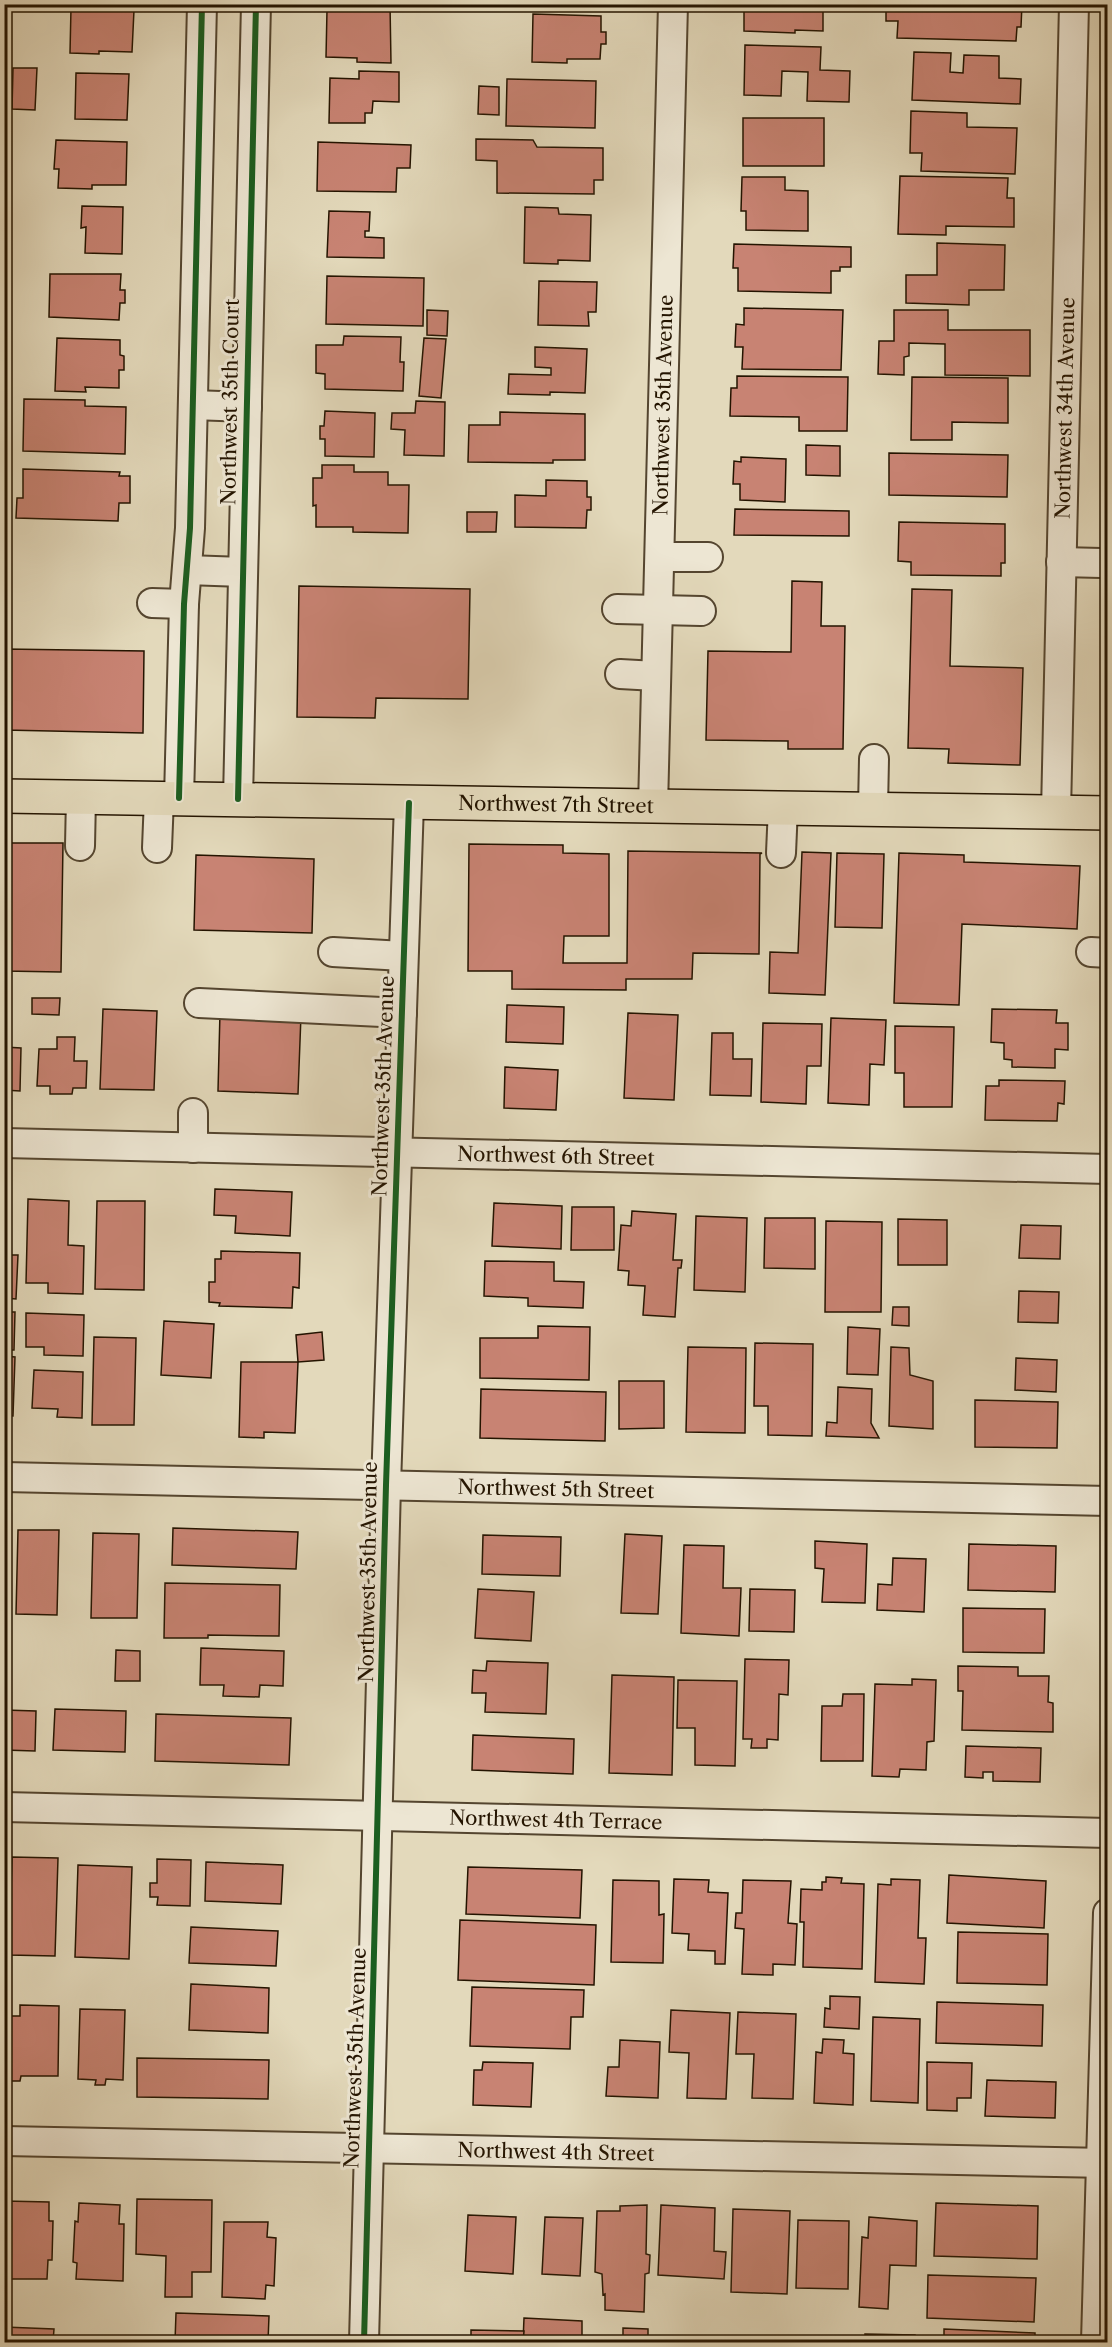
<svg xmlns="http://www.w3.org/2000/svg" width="1112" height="2347" font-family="'Libre Caslon Text',serif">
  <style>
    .building { fill: #c88373; stroke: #241400; stroke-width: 1.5 }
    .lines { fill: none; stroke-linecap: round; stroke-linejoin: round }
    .minor-casing { stroke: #54452f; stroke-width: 32 }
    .major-casing { stroke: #241400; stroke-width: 36 }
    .minor { stroke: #ede6d3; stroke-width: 28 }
    .major { stroke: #e3d9bb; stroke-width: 33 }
    .cycleway-casing { stroke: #ede6d3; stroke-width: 10 }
    .cycleway { stroke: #1b5e20; stroke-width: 6 }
    .labels { text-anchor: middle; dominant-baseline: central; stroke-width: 6; stroke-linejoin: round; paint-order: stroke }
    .street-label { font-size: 20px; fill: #241400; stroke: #ede6d3 }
  </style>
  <rect width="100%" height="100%" fill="#e3d9bb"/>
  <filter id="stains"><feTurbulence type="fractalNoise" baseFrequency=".00333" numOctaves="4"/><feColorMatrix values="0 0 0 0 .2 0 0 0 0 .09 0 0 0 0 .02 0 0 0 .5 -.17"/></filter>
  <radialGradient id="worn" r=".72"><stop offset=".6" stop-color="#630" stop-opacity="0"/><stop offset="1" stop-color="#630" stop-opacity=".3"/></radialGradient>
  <g class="building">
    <polygon points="365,4 390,4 391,63 357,62 357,58 326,57 327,10 365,11"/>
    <polygon points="754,4 823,4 823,31 795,30 795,33 744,31 744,6"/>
    <polygon points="886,4 1022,4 1021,27 1017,27 1016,41 897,38 898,21 886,21"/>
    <polygon points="71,8 134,10 132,52 99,51 99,54 70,53"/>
    <polygon points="533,14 601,16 601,32 606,32 606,44 601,44 600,59 567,59 567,63 532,62"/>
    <polygon points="745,45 821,47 820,70 850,71 849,102 807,101 808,72 782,71 781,96 744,95"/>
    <polygon points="914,52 951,53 950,72 963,73 964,55 999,56 999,78 1021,79 1020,104 912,100"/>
    <polygon points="13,68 37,68 35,110 12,109"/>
    <polygon points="359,71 399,72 399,102 373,101 372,113 365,113 365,123 329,123 330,78 359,79"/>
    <polygon points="76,73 129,74 127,120 75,119"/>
    <polygon points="507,79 596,81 595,128 506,126"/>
    <polygon points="479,86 499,87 499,115 478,114"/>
    <polygon points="911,111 967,113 967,127 1017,128 1015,174 921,171 922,153 910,153"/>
    <rect x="743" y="118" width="81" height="48"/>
    <polygon points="476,139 533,140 537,147 603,148 603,180 594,180 594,194 497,193 497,161 476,160"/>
    <polygon points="56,140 127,142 126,185 92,185 92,189 58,188 59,169 54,169"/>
    <polygon points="318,142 411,145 410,168 397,168 396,192 317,191"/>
    <polygon points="900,176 1008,178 1007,198 1014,198 1014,227 946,226 946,235 898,234"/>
    <polygon points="742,177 785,177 785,190 808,191 808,231 746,230 746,211 741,211"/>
    <polygon points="82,206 123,207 122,254 85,253 86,227 81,228"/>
    <polygon points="525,207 558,208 559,214 591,215 590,261 558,260 558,264 524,263"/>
    <polygon points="329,211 370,212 369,231 365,231 365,237 384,238 384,258 327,257"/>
    <polygon points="937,243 1005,245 1004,290 969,290 969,305 906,303 906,275 937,275"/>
    <polygon points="734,244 851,247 851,267 840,267 840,271 831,271 831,293 738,291 738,268 733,268"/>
    <polygon points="50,274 121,274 120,290 125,290 125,303 120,303 119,320 49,317"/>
    <polygon points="327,276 424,278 423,326 326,324"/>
    <polygon points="539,281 597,282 596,312 588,312 589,326 538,325"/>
    <polygon points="744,308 843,310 841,370 742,369 743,347 735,347 736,324 744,325"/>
    <polygon points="427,310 448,311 447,336 427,335"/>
    <polygon points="894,310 948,310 948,330 1030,330 1030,376 945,375 945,344 909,343 909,356 904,357 904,375 878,374 879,341 894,341"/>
    <polygon points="344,336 401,337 400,362 404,362 403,391 325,389 325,374 316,373 316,345 343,345"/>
    <polygon points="57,338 120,340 120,355 124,356 124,370 119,370 119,388 85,387 86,392 55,391"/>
    <polygon points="424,338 446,339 441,398 419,396"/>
    <polygon points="535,347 587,349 585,393 550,392 550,395 508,394 509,374 551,375 551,368 535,367"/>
    <polygon points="737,376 848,377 847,431 799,431 799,417 730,416 731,388 737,388"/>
    <polygon points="912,377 1008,378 1008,423 952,422 952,440 911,440"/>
    <polygon points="24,399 85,400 85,406 126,407 125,454 23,451"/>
    <polygon points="416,401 445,402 444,456 404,455 405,430 391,429 392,413 415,413"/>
    <polygon points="325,411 375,413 374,457 325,456 325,439 320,439 320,426 324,426"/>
    <polygon points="500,412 585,414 585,460 553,460 553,463 468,462 469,425 500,425"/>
    <polygon points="806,445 840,446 840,476 806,475"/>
    <polygon points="889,453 1008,455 1007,497 889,495"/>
    <polygon points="741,457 786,459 785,502 740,500 740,484 733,484 734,461 741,462"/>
    <polygon points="322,465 354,465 354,472 388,472 388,485 409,485 408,533 353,532 353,527 316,527 316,505 313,506 313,478 322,478"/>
    <polygon points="23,469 120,472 119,476 130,476 130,503 119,503 118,521 16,518 17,498 23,498"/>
    <polygon points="546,480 587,481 587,497 591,497 591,510 587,510 586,528 515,527 515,495 546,496"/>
    <polygon points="735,509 849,511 849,536 734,535"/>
    <polygon points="467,512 497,512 496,532 467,532"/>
    <polygon points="899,522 1005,524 1005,563 1001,563 1001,576 911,575 911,562 898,561"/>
    <polygon points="792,581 822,582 821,626 845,626 843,749 788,749 788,741 706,740 708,651 791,652"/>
    <polygon points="299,586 470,589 468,699 376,698 375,718 297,717"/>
    <polygon points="912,589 952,590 950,666 1023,668 1020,765 948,763 949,749 908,748"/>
    <polygon points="4,649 144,651 143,733 4,730"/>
    <polygon points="1107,670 1108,670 1108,760 1105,760"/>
    <polygon points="4,843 63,843 61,972 4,971"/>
    <polygon points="469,844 563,845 563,853 609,854 609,936 564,936 563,963 627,963 628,851 762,853 760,854 759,954 693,953 692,979 626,979 626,990 512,989 512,971 468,971"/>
    <polygon points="802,852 831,853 825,995 769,993 770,952 798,953"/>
    <polygon points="837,853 884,854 882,928 835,927"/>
    <polygon points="899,853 964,855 964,862 1080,866 1077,929 962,924 959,1005 894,1003"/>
    <polygon points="196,855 314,859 312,933 194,930"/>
    <polygon points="32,998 60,998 59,1015 32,1014"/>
    <polygon points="507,1005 564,1007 563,1044 506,1042"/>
    <polygon points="103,1009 157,1011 154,1090 100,1089"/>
    <polygon points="992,1009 1057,1010 1056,1023 1068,1023 1068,1050 1055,1049 1055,1068 1012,1067 1012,1060 1004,1059 1004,1043 991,1042"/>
    <polygon points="220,1012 301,1015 298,1094 218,1091"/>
    <polygon points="628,1013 678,1015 674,1100 624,1098"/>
    <polygon points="831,1018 886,1020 884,1065 870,1064 869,1105 828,1103"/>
    <polygon points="763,1023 822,1024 821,1066 807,1066 806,1104 761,1102"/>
    <polygon points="895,1026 954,1027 952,1107 904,1107 904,1073 895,1073"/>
    <polygon points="712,1033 733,1033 733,1059 752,1059 751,1096 710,1095"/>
    <polygon points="57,1037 75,1037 74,1061 87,1061 86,1088 73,1088 72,1094 50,1094 50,1086 37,1086 39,1049 57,1049"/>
    <polygon points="4,1047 21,1048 20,1091 4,1090"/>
    <polygon points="505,1067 558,1070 556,1110 504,1108"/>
    <polygon points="999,1080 1065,1081 1064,1104 1058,1103 1057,1121 985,1120 986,1086 999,1086"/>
    <polygon points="4,1189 9,1189 6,1255 18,1255 16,1299 4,1298"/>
    <polygon points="215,1189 292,1192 290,1236 235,1233 236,1216 214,1215"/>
    <polygon points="28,1199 69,1201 68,1245 84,1246 83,1294 48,1293 48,1283 26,1283"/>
    <polygon points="97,1201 145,1201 144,1290 95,1289"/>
    <polygon points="494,1203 562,1206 561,1249 492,1246"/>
    <polygon points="572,1207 614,1207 614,1250 571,1250"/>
    <polygon points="632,1211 676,1214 673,1260 682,1260 681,1268 678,1268 675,1317 643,1315 645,1286 628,1285 629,1271 618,1270 621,1225 631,1226"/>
    <polygon points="696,1216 747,1218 745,1292 694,1290"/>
    <polygon points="765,1218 815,1218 815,1269 764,1268"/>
    <polygon points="898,1219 947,1220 947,1265 898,1265"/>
    <polygon points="826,1221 882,1222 881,1312 825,1312"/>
    <polygon points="1021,1225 1061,1226 1060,1259 1019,1258"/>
    <polygon points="221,1251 300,1253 299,1288 293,1287 292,1308 219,1306 220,1303 209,1302 209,1282 215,1282 215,1259 221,1259"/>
    <polygon points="485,1261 554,1262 554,1281 584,1282 583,1308 528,1306 528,1298 484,1296"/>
    <polygon points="1019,1291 1059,1292 1058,1323 1018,1322"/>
    <polygon points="893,1307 909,1307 909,1326 892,1325"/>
    <polygon points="4,1312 15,1312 14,1350 4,1350"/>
    <polygon points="26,1313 84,1315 83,1356 44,1355 44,1347 26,1347"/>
    <polygon points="164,1321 214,1324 211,1378 161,1375"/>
    <polygon points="538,1326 590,1327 589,1380 480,1378 480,1338 538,1338"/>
    <polygon points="848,1327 880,1329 878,1375 847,1374"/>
    <polygon points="322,1332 324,1360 298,1362 296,1335"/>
    <polygon points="94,1337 136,1338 134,1425 92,1425"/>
    <polygon points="755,1343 813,1344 812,1436 768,1435 768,1406 754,1406"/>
    <polygon points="688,1347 746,1348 745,1433 686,1432"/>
    <polygon points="891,1347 909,1348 910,1375 933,1381 933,1429 889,1426"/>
    <polygon points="4,1356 15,1357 13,1416 4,1415"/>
    <polygon points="1016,1358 1057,1360 1056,1392 1015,1390"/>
    <polygon points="241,1362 298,1362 295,1433 264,1432 264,1438 239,1437"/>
    <polygon points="34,1370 83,1372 82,1418 57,1417 58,1409 32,1408"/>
    <polygon points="619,1381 664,1381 664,1428 619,1429"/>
    <polygon points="838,1387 872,1389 871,1423 879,1438 826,1436 827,1422 837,1423"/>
    <polygon points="481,1389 606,1392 605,1441 480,1438"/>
    <polygon points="975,1400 1058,1402 1057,1448 975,1447"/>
    <polygon points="173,1528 298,1532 296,1569 172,1565"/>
    <polygon points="18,1530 59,1530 57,1615 16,1614"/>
    <polygon points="93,1533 139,1534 137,1618 91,1618"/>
    <polygon points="625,1534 662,1536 658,1614 621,1613"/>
    <polygon points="483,1535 561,1537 560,1576 482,1574"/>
    <polygon points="815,1541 867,1544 865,1603 822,1602 824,1569 815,1568"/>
    <polygon points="969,1544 1056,1546 1055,1592 968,1590"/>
    <polygon points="684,1545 724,1546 723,1588 741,1588 739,1636 681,1633"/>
    <polygon points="893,1558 926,1559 924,1612 877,1610 878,1584 892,1585"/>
    <polygon points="165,1583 280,1585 279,1636 208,1635 208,1638 164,1638"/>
    <polygon points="478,1589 534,1592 531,1641 475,1638"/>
    <polygon points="750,1589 795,1590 794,1632 749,1631"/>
    <polygon points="963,1608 1045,1609 1044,1653 963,1652"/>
    <polygon points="201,1648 284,1651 283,1686 260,1685 259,1697 223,1696 224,1685 200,1685"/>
    <polygon points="116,1650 140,1651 140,1681 115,1681"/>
    <polygon points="745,1659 789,1660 788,1695 779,1694 778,1740 767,1739 767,1748 751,1748 752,1739 743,1739"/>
    <polygon points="487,1661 548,1663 546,1714 485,1712 486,1693 472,1693 473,1670 486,1671"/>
    <polygon points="958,1666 1018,1667 1018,1676 1049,1676 1048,1702 1053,1703 1053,1732 962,1730 963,1691 958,1691"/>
    <polygon points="612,1675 674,1677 672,1775 609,1773"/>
    <polygon points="912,1679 936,1680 934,1741 927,1742 926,1770 900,1769 899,1777 872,1776 875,1684 912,1685"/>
    <polygon points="678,1680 737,1681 735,1766 695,1765 695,1728 677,1728"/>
    <polygon points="843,1694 864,1694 863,1761 821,1761 822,1706 842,1706"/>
    <polygon points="55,1709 126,1711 125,1752 53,1750"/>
    <polygon points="4,1710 36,1711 35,1751 4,1750"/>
    <polygon points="156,1714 291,1718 289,1765 155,1761"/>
    <polygon points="473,1735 574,1739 573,1774 472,1770"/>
    <polygon points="966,1746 1041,1748 1040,1782 993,1781 993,1772 983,1772 983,1778 965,1777"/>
    <polygon points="12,1857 58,1858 55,1956 9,1955"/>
    <polygon points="157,1859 191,1860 190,1906 157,1905 158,1897 150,1897 150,1883 157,1883"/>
    <polygon points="206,1862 283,1865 281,1904 205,1901"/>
    <polygon points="78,1865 132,1867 129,1959 75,1957"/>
    <polygon points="468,1867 582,1870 580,1918 466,1914"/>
    <polygon points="949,1875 1046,1881 1044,1928 947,1923"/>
    <polygon points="826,1877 842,1878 841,1883 864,1884 862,1969 803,1967 804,1922 800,1922 801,1889 822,1890 822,1882 826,1882"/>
    <polygon points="674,1879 709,1880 708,1892 728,1893 725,1964 715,1964 715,1951 688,1950 689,1934 672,1933"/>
    <polygon points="891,1879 920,1880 918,1938 926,1938 924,1984 875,1982 878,1884 891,1885"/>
    <polygon points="613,1880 659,1881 659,1915 664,1914 663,1963 611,1962"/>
    <polygon points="743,1880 791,1881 788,1923 797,1924 795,1965 773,1964 773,1975 742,1974 744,1929 735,1928 736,1913 742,1913"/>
    <polygon points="460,1920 596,1925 594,1985 458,1980"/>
    <polygon points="191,1927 278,1931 276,1966 189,1963"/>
    <polygon points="958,1932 1048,1934 1047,1985 957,1983"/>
    <polygon points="191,1984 269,1988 268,2033 189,2030"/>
    <polygon points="472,1987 584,1990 583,2017 571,2017 570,2049 470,2046"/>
    <polygon points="830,1996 860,1997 859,2029 824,2027 825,2008 830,2009"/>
    <polygon points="937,2002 1043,2005 1042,2046 936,2043"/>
    <polygon points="20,2005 59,2006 58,2076 21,2076 20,2081 10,2081 11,2016 20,2016"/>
    <polygon points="80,2009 125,2010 123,2080 106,2079 105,2085 95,2085 96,2080 78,2079"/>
    <polygon points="671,2010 730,2013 726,2099 687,2098 689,2053 669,2052"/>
    <polygon points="738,2012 796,2014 793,2099 752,2098 754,2054 736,2054"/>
    <polygon points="873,2017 920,2019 918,2103 871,2101"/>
    <polygon points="823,2039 844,2040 843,2053 854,2054 853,2105 814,2103 816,2052 822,2053"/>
    <polygon points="620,2040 660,2042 658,2098 606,2096 608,2067 619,2067"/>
    <polygon points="137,2058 269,2060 268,2099 137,2097"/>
    <polygon points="483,2062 533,2063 531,2107 473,2105 474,2070 482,2070"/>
    <polygon points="927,2062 972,2063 971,2098 957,2098 957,2111 927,2110"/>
    <polygon points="987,2080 1056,2082 1055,2118 985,2116"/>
    <polygon points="137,2199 212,2200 211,2272 192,2272 192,2297 165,2297 166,2256 136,2254"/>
    <polygon points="4,2201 49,2202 49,2221 53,2221 52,2260 48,2260 47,2279 4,2279"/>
    <polygon points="79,2203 120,2205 119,2224 124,2224 123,2281 76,2279 77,2263 73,2262 75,2221 78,2222"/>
    <polygon points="936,2203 1038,2206 1037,2259 934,2256"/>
    <polygon points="647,2205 646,2254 650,2255 649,2273 645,2274 644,2312 605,2310 605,2294 603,2295 602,2274 595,2272 597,2211 620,2211 620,2206"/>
    <polygon points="661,2205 715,2208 714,2251 726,2252 724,2279 658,2275"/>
    <polygon points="733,2209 790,2211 787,2294 731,2292"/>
    <polygon points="468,2215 516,2217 513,2274 465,2271"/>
    <polygon points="545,2217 583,2218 580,2276 542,2274"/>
    <polygon points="869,2217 917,2221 916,2266 890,2265 888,2309 859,2307 862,2237 868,2238"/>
    <polygon points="798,2220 849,2221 848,2289 796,2288"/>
    <polygon points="224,2222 268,2222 267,2237 276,2238 274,2286 266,2285 265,2299 222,2297"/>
    <polygon points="928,2275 1036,2278 1034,2322 927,2318"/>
    <polygon points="176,2313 269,2316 268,2342 175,2342"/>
    <polygon points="524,2318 582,2321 582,2342 523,2342"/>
    <polygon points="4,2327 54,2329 53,2342 4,2342"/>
    <polygon points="623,2328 648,2329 648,2342 623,2342"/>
    <polygon points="944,2329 1035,2333 1035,2342 944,2342"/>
    <polygon points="471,2330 524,2331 523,2342 471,2342"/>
    <polygon points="865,2334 915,2335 915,2342 865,2342"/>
    <polygon points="726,2337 785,2338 785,2342 725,2342"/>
  </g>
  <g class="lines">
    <defs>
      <g id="minor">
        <polyline points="193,405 247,407"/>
        <polyline points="660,557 708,557"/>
        <polyline points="1061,562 1101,563"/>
        <polyline points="187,570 243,572"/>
        <polyline points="152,603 184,604"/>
        <polyline points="617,609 701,611"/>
        <polyline points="620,674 656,676"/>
        <polyline points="179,798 184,604 190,528 202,4"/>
        <polyline points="238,799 256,4"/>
        <path id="s1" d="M653,807L673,4"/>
        <polyline points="873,808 874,759"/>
        <path id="s2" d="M1056,812L1074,4"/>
        <polyline points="80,846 81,797"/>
        <polyline points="157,848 159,798"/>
        <polyline points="781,853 783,807"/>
        <polyline points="333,952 403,956"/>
        <polyline points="1091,952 1108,953"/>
        <polyline points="199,1003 402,1013"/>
        <path id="s3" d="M4,1143L1108,1169"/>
        <polyline points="193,1148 193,1113"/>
        <path id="s4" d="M4,1477L1108,1501"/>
        <path id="s5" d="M4,1807L1108,1833"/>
        <path id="s6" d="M4,2141L1108,2163"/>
        <polyline points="364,2342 386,1485 409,803"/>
        <polyline points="1096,2342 1108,1913"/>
      </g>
      <g id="major">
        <path id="s7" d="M4,796L1108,813"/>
      </g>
    </defs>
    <use href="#minor" class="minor-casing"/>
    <use href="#major" class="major-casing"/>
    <use href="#minor" class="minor"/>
    <use href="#major" class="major"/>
    <defs>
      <g id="cycleway">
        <polyline points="179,798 184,604 190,528 202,4"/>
        <polyline points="238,799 256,4"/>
        <polyline points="364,2342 386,1485 409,803"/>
      </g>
    </defs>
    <use href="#cycleway" class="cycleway-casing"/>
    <use href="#cycleway" class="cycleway"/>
  </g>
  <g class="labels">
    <g class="street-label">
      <text transform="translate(230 402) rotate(-89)">Northwest 35th Court</text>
      <text stroke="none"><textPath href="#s1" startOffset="402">Northwest 35th Avenue</textPath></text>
      <text stroke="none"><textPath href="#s2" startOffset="404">Northwest 34th Avenue</textPath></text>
      <text stroke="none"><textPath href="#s7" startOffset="552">Northwest 7th Street</textPath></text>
      <text transform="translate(383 1086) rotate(-88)">Northwest 35th Avenue</text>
      <text stroke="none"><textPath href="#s3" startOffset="552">Northwest 6th Street</textPath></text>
      <text stroke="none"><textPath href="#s4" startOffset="552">Northwest 5th Street</textPath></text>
      <text transform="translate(368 1572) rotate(-89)">Northwest 35th Avenue</text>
      <text stroke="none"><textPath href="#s5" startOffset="552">Northwest 4th Terrace</textPath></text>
      <text transform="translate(355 2058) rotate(-88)">Northwest 35th Avenue</text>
      <text stroke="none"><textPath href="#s6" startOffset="552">Northwest 4th Street</textPath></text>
    </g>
  </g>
  <rect width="1112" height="2347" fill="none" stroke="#e3d9bb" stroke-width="24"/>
  <rect x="6" y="6" width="1100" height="2335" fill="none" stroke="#241400" stroke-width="3"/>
  <rect x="12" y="12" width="1088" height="2323" fill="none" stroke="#241400" stroke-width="1.5"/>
  <rect width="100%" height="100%" filter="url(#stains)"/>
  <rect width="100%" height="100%" fill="url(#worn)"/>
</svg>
